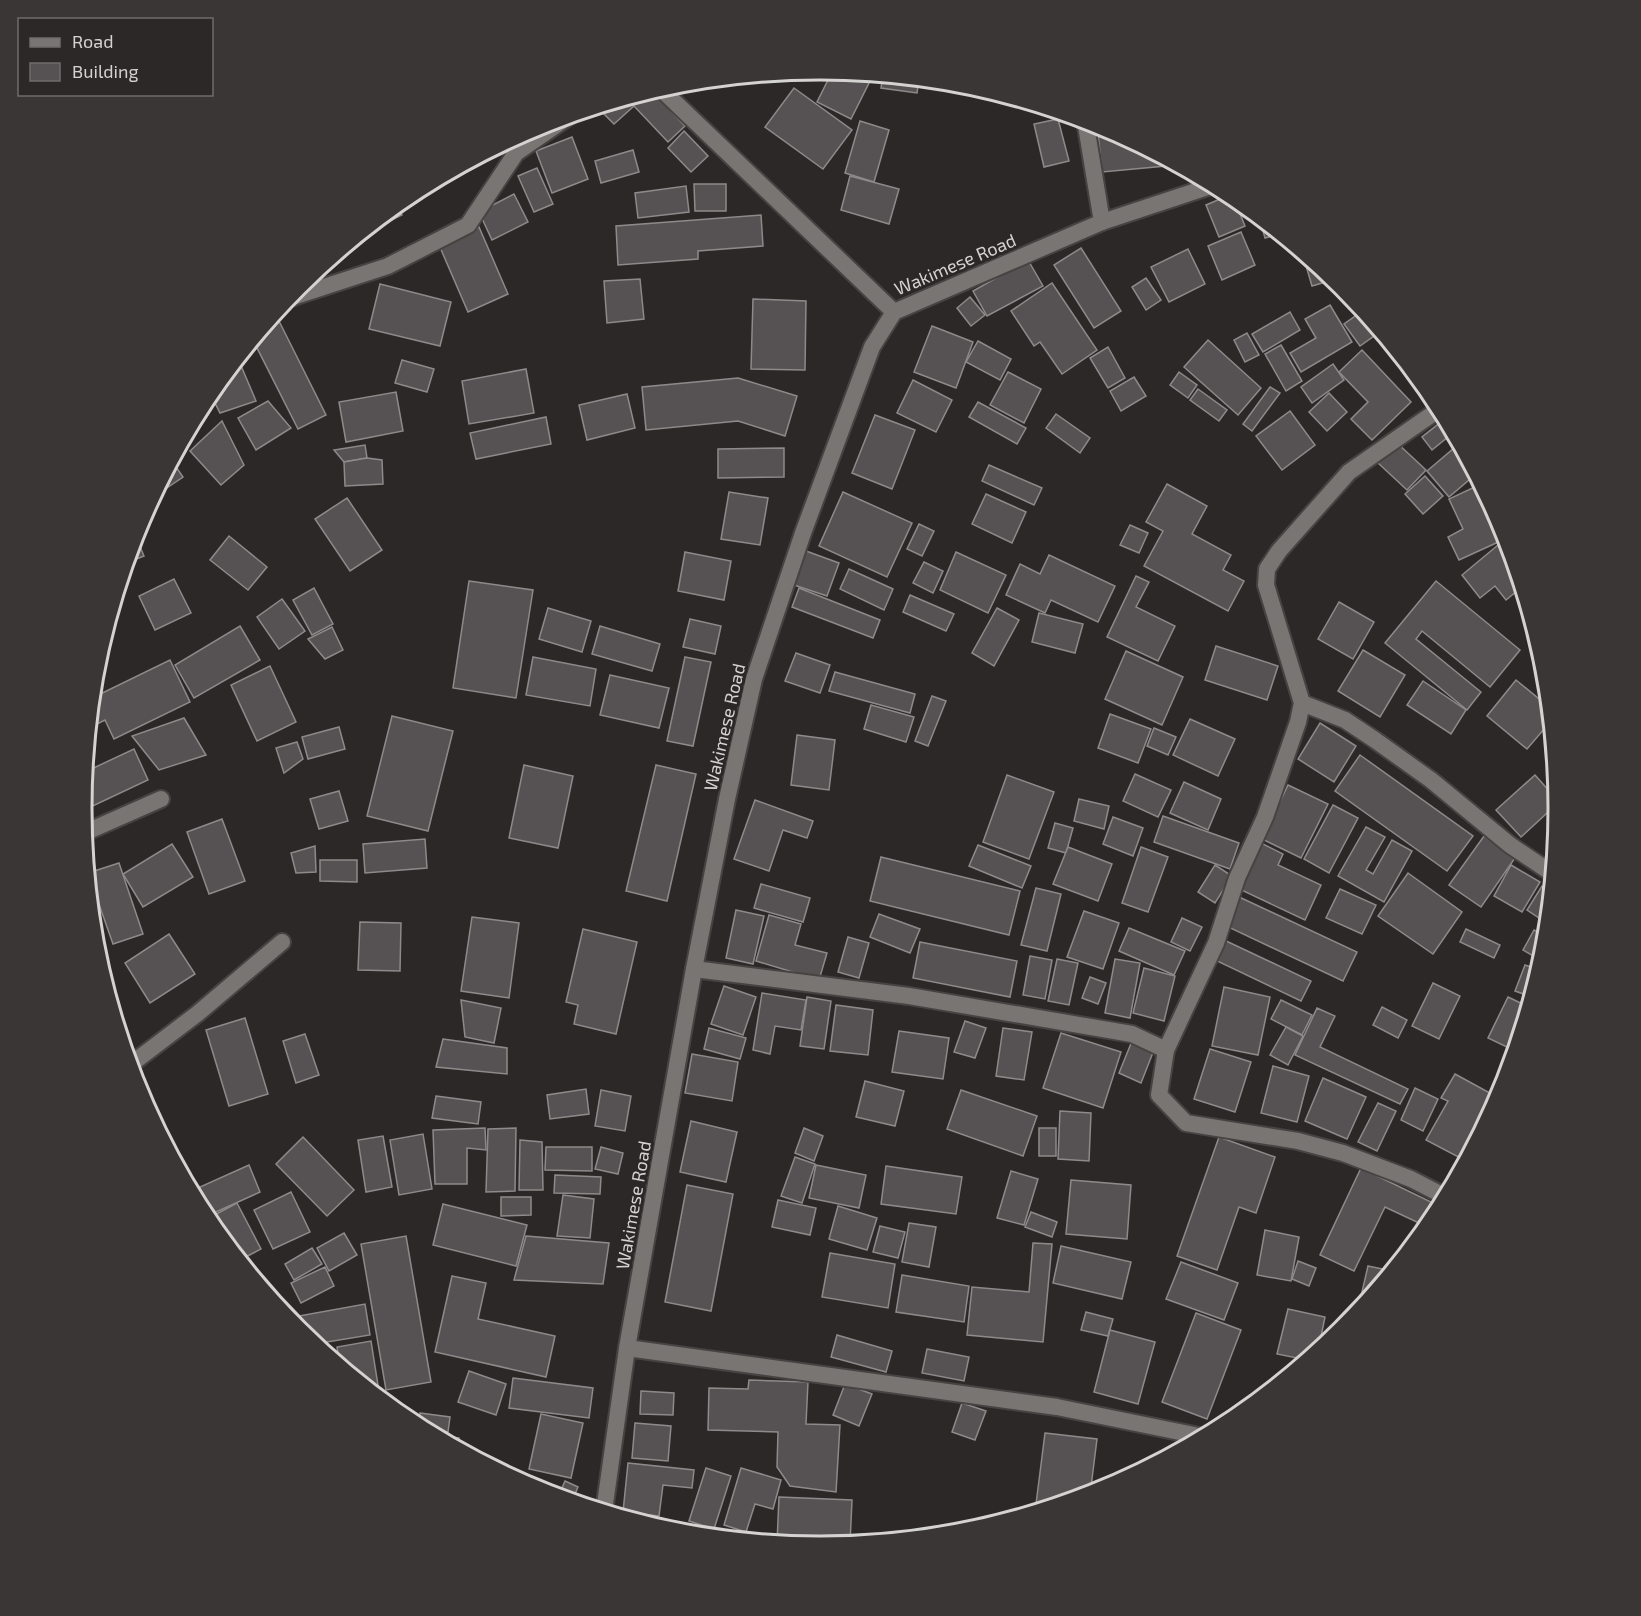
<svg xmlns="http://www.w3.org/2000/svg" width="1641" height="1616" font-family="'Exo 2',sans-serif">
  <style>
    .building { fill: #565253; stroke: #8e8a8b; stroke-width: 1.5 }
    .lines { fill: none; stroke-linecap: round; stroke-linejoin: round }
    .minor-casing { stroke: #464342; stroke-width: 20 }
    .minor { stroke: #787573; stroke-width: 16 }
    .labels { text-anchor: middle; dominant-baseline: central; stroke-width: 6; stroke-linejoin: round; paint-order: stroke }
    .street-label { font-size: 18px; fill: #d5d3d2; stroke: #2b2827 }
    .rim { fill: none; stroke: #d5d3d2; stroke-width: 3 }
  </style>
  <rect width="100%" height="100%" fill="#2b2827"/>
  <g class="building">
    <polygon points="833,70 858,73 871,79 851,119 817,102"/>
    <polygon points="883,75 919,79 917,93 881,88"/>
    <polygon points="794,88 852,130 823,169 765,127"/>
    <polygon points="652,91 685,126 668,142 634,106 614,124 600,110 606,104"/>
    <polygon points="1058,119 1069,161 1044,167 1034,124"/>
    <polygon points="860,121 889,130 874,182 845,173"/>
    <polygon points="1097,124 1166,159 1166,166 1102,172"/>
    <polygon points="684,131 708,156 691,172 668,148"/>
    <polygon points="572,137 588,179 552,193 536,151"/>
    <polygon points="633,150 639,172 601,183 595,161"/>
    <polygon points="537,168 553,204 534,212 518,176"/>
    <polygon points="850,176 899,189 889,224 841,210"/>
    <polygon points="694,184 726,184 726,211 695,211"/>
    <polygon points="686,186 689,212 638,218 635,193"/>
    <polygon points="514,194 528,222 492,240 479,212"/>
    <polygon points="1232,194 1245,226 1219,237 1206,205"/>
    <polygon points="397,204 402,215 363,234 362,233"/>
    <polygon points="761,215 763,246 698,251 698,259 618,265 616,226"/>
    <polygon points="1259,216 1280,234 1265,238"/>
    <polygon points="479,227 508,294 468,312 439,245"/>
    <polygon points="1241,232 1255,265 1222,280 1208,246"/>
    <polygon points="1081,248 1121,311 1094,328 1054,265"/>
    <polygon points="1188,249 1205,284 1169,302 1151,267"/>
    <polygon points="1302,252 1336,279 1312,286"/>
    <polygon points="1028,260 1043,286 987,316 973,291"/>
    <polygon points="1146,278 1161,300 1146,310 1132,287"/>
    <polygon points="640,279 644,319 607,323 604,281"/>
    <polygon points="1052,283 1097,350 1062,374 1040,342 1034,346 1011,311"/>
    <polygon points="380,284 451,302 440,346 369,329"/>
    <polygon points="970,297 985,315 971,326 957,308"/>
    <polygon points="753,299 806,301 805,370 751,369"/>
    <polygon points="1330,305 1352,342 1301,372 1290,353 1316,338 1305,319"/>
    <polygon points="1364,310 1381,331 1360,346 1344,324"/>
    <polygon points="1290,312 1300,330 1263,352 1252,334"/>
    <polygon points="276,315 326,415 298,429 253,340 272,318"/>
    <polygon points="932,326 973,342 956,388 914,372"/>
    <polygon points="1247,333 1259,355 1245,362 1234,340"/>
    <polygon points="1208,340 1261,388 1238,415 1184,367"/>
    <polygon points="978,341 1011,359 1000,380 966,362"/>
    <polygon points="1281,345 1302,381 1286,391 1265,354"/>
    <polygon points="1108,347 1125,378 1108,388 1090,358"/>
    <polygon points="1362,350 1411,402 1372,440 1351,419 1368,402 1339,372"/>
    <polygon points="402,360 434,369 427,392 395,383"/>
    <polygon points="239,361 256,401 220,413 210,393 234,363"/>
    <polygon points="1333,364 1344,380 1312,403 1301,387"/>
    <polygon points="526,369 534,413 469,424 462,381"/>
    <polygon points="1008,372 1041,389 1024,423 990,405"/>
    <polygon points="1179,372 1197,385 1188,398 1170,385"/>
    <polygon points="1134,377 1146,396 1121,411 1110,391"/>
    <polygon points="738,378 797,396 785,436 738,421 646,430 642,387"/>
    <polygon points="913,380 952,400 936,432 897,413"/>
    <polygon points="1270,387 1280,393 1252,431 1243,424"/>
    <polygon points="1198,389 1227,410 1219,421 1190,400"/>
    <polygon points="396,392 403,431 346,442 339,402"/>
    <polygon points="1329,393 1347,412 1327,431 1309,412"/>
    <polygon points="627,394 635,428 587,440 579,405"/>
    <polygon points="207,396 211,403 200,409 206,397"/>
    <polygon points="268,401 291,428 256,450 238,418"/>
    <polygon points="978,402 1026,428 1017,444 969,417"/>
    <polygon points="1290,411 1315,445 1282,470 1256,436"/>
    <polygon points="1056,414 1090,438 1080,453 1046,428"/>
    <polygon points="875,415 915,430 892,489 852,473"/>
    <polygon points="546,417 551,444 476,459 470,433"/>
    <polygon points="1446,418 1454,432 1432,450 1422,437"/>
    <polygon points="222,421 244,465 221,485 190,451"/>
    <polygon points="1396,442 1426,470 1407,490 1377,462"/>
    <polygon points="1460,443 1476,474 1449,497 1427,471"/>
    <polygon points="365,445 367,458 344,462 334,450"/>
    <polygon points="784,448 784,477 718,478 718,449"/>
    <polygon points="367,458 382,460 383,484 345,486 344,462"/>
    <polygon points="172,461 183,477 152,498"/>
    <polygon points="989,465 1042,488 1034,505 982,481"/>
    <polygon points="1425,476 1443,496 1423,514 1405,494"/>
    <polygon points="1167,484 1207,506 1192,534 1231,555 1223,570 1244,581 1228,611 1144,566 1163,531 1146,522"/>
    <polygon points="1481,484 1503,526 1507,538 1459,560 1448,537 1463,529 1449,499"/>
    <polygon points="729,492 768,498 760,545 721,539"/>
    <polygon points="843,492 912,523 887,577 819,546"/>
    <polygon points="986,494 1026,512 1012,543 972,524"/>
    <polygon points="347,498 382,550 350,571 315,519"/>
    <polygon points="919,524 934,531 922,556 907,549"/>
    <polygon points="1130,525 1148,533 1139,553 1120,545"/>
    <polygon points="135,535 144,556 126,563"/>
    <polygon points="229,536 267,567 248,590 210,560"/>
    <polygon points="1504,540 1510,549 1522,587 1506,600 1495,586 1480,598 1462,575"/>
    <polygon points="806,551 839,563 827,596 794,585"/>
    <polygon points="685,552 731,561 724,600 678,591"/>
    <polygon points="956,552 1006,575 988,613 940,590"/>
    <polygon points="1049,555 1115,586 1098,622 1051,600 1045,613 1006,595 1020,564 1040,574"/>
    <polygon points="924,562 943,571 933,593 913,583"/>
    <polygon points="849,569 893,589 884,610 840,589"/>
    <polygon points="1136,576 1149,582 1136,607 1175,626 1158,661 1107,637"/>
    <polygon points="174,579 191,613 155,630 139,596"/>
    <polygon points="469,581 533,590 516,698 453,688"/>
    <polygon points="1436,581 1520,650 1490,687 1422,631 1416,639 1481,692 1467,710 1385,643"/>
    <polygon points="314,588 333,624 312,635 293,600"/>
    <polygon points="799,588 880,620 873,638 792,607"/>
    <polygon points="910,595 954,614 946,631 903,612"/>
    <polygon points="282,599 305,631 279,649 257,617"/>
    <polygon points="1339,602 1374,622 1353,659 1318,639"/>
    <polygon points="548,608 591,621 582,652 539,639"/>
    <polygon points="997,608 1019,620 994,666 972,653"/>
    <polygon points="1039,613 1083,624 1075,653 1032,642"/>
    <polygon points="690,619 721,626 715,654 683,647"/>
    <polygon points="240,626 260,660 194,698 175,665"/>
    <polygon points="600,626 660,644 652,671 592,654"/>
    <polygon points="332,627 343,650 325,659 308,639"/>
    <polygon points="1216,646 1278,666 1267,700 1205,680"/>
    <polygon points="1363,650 1405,675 1380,717 1338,691"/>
    <polygon points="1126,651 1183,677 1162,725 1105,699"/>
    <polygon points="796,653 830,665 820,693 785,681"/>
    <polygon points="533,657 596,669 590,706 526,695"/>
    <polygon points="685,657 711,662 693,746 667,741"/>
    <polygon points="170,660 190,702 114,739 105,720 89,728 92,698"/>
    <polygon points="270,666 296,722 257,741 231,685"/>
    <polygon points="835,672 915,694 910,713 829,691"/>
    <polygon points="610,675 669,688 659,728 600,715"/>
    <polygon points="1516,680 1550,708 1551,721 1527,749 1487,716"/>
    <polygon points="1423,681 1466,710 1451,734 1407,705"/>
    <polygon points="932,696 946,701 928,746 915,741"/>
    <polygon points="871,705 914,717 906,742 864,729"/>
    <polygon points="1110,714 1151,729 1138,763 1098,748"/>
    <polygon points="392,716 453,731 428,831 367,816"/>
    <polygon points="184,718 206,755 159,770 132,736"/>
    <polygon points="1190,719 1235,739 1218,776 1173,755"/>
    <polygon points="1320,723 1356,746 1334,782 1298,759"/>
    <polygon points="339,727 345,749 308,759 302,737"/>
    <polygon points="1154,728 1176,737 1168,755 1147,746"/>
    <polygon points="797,735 835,740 829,790 791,785"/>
    <polygon points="297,742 303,759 284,773 276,748"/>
    <polygon points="134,749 148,780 82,811 85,772"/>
    <polygon points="1360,755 1473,836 1447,871 1335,791"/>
    <polygon points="524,765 573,776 558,848 509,838"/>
    <polygon points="656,765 696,774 667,901 626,891"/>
    <polygon points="1135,774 1171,790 1158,817 1123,801"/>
    <polygon points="1007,775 1054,792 1029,859 983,842"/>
    <polygon points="1535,775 1559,802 1521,837 1496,810"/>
    <polygon points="1184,782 1221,799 1208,830 1170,813"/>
    <polygon points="1288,785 1328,804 1301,858 1262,839"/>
    <polygon points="339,791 348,821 319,829 310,799"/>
    <polygon points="1079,799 1109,806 1104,829 1074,821"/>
    <polygon points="755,800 813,821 807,838 783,830 769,871 734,859"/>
    <polygon points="1333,805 1358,818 1329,873 1304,859"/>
    <polygon points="1163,816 1239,843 1230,869 1154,842"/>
    <polygon points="1113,817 1143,828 1133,856 1103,844"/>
    <polygon points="222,819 245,881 209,894 187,832"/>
    <polygon points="1055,823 1073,828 1066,853 1048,848"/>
    <polygon points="1366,827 1385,837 1366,870 1373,874 1392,840 1412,851 1384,902 1338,876"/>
    <polygon points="1484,836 1515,858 1481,907 1449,885"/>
    <polygon points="425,839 427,868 365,873 363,844"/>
    <polygon points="1257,841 1283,854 1278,865 1321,885 1305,920 1235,887"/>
    <polygon points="172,844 193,877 143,907 123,874"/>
    <polygon points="978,845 1031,866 1022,888 969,866"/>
    <polygon points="315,846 316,872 296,873 291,853"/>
    <polygon points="1068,847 1112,864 1098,901 1053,884"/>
    <polygon points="1141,847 1168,857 1148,912 1122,903"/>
    <polygon points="881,857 1020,891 1009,935 870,901"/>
    <polygon points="320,860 357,860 357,882 320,881"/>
    <polygon points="119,863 143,934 113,944 88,873"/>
    <polygon points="1215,865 1232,876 1215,903 1198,892"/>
    <polygon points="1511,865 1540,882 1522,912 1494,896"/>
    <polygon points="1408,873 1462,912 1433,954 1378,916"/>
    <polygon points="761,884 810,898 803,922 754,908"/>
    <polygon points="1542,886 1551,892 1548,924 1527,910"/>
    <polygon points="1036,888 1061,894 1047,951 1021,945"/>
    <polygon points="1340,889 1376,905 1362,934 1326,918"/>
    <polygon points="1237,896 1357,952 1343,981 1224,925"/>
    <polygon points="736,910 764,916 753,964 726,958"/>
    <polygon points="1084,911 1119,923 1103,969 1067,957"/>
    <polygon points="879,914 920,929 910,953 870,937"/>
    <polygon points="769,915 801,924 795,945 827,953 819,980 756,961"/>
    <polygon points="472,917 519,923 509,998 461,991"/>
    <polygon points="1182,918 1202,927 1190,951 1171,942"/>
    <polygon points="360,922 401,923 400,971 358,970"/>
    <polygon points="1129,928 1185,951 1174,975 1119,951"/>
    <polygon points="583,929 637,942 616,1034 574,1024 578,1005 566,1002"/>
    <polygon points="1466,929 1500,945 1494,958 1460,942"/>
    <polygon points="1534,930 1547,937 1545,953 1542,961 1523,950"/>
    <polygon points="169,934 195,974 150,1003 125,963"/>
    <polygon points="848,937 869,943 859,978 838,972"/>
    <polygon points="1224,940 1311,981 1301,1001 1215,960"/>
    <polygon points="920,942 1017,961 1010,997 913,978"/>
    <polygon points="1030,956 1052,960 1045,999 1023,995"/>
    <polygon points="1057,959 1078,963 1069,1005 1048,1001"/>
    <polygon points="1115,959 1140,963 1130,1018 1105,1013"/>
    <polygon points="1525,965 1540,970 1532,997 1515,991"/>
    <polygon points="1144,968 1175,976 1164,1021 1133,1013"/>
    <polygon points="1090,977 1106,983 1098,1004 1082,998"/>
    <polygon points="1433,983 1460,996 1439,1039 1412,1026"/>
    <polygon points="724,986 756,997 743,1035 711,1024"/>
    <polygon points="1224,987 1270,997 1258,1055 1212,1046"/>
    <polygon points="762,993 806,1000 801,1030 775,1026 770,1054 753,1050"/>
    <polygon points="807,997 831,1001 824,1049 800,1046"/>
    <polygon points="1508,997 1529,1007 1515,1051 1488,1038"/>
    <polygon points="461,1000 501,1008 494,1043 465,1037"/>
    <polygon points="1281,1000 1312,1015 1302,1035 1271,1019"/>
    <polygon points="836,1005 873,1010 868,1055 830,1051"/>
    <polygon points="1382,1007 1407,1020 1398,1038 1373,1025"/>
    <polygon points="1317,1008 1335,1016 1320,1047 1408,1089 1400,1104 1295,1055"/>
    <polygon points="245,1018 268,1094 229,1106 206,1030"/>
    <polygon points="965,1021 986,1028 975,1058 954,1052"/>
    <polygon points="1286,1027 1303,1036 1288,1065 1270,1055"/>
    <polygon points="709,1028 746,1038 740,1059 704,1049"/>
    <polygon points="1003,1028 1032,1032 1024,1080 996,1076"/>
    <polygon points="899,1031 949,1038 943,1079 892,1072"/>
    <polygon points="1061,1033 1121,1052 1103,1108 1043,1088"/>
    <polygon points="305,1034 319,1075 296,1083 283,1041"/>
    <polygon points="443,1039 507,1048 507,1074 436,1067"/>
    <polygon points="1132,1041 1154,1050 1141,1083 1119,1073"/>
    <polygon points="1210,1049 1251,1062 1235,1112 1194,1099"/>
    <polygon points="692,1054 738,1062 732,1101 685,1093"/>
    <polygon points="1273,1066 1309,1076 1297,1122 1261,1113"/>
    <polygon points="1455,1074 1499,1098 1466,1161 1426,1140 1448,1101 1441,1098"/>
    <polygon points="1323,1078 1366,1097 1347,1139 1305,1121"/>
    <polygon points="865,1081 904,1091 895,1126 856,1117"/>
    <polygon points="1415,1088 1438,1099 1423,1131 1401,1120"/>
    <polygon points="586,1089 589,1114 550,1119 547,1095"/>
    <polygon points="601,1090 631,1096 625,1131 595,1126"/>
    <polygon points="961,1090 1037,1116 1023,1156 947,1129"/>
    <polygon points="436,1096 481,1102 478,1124 432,1118"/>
    <polygon points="1378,1103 1396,1111 1377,1151 1358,1142"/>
    <polygon points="1060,1111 1091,1113 1089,1161 1058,1159"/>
    <polygon points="691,1121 737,1132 726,1182 680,1172"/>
    <polygon points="485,1128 486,1150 467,1148 467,1184 435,1184 433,1130"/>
    <polygon points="516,1128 515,1191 486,1192 488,1129"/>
    <polygon points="804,1128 823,1136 814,1161 795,1153"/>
    <rect x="1039" y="1128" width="17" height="28"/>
    <polygon points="423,1134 432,1189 399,1195 390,1140"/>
    <polygon points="383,1136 392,1187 366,1192 358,1140"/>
    <polygon points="303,1137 354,1190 327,1216 276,1164"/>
    <polygon points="1219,1137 1275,1157 1256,1213 1239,1207 1217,1270 1177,1256"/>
    <polygon points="520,1140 542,1142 543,1190 519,1190"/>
    <polygon points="546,1147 592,1147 592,1171 545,1170"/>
    <polygon points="601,1147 623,1153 618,1174 595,1169"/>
    <polygon points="795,1157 815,1164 802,1203 781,1196"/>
    <polygon points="249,1165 260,1192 205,1217 191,1191"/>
    <polygon points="816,1165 866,1175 859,1208 809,1198"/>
    <polygon points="886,1166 962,1177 956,1214 881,1204"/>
    <polygon points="1361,1168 1431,1202 1421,1224 1385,1207 1354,1271 1320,1255"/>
    <polygon points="1011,1171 1038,1179 1024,1225 997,1218"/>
    <polygon points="555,1175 601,1177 600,1194 554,1193"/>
    <polygon points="1071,1180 1131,1185 1127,1239 1066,1234"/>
    <polygon points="687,1185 733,1194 711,1311 665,1302"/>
    <polygon points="291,1192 310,1232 273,1249 254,1210"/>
    <polygon points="563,1195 594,1199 590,1238 557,1236"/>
    <polygon points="501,1197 531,1197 531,1215 501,1216"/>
    <polygon points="778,1200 816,1208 810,1235 772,1227"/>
    <polygon points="237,1203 261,1249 240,1260 207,1219"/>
    <polygon points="443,1204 527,1225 516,1266 433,1245"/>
    <polygon points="838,1206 877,1218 867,1250 829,1239"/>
    <polygon points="1031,1212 1057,1222 1052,1237 1025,1227"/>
    <polygon points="909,1223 936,1227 929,1267 902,1262"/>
    <polygon points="880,1226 905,1232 898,1258 873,1252"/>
    <polygon points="1265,1230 1299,1237 1291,1281 1257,1275"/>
    <polygon points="344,1233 357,1255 329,1271 317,1248"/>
    <polygon points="406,1236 431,1382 386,1390 361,1244"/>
    <polygon points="526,1236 609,1243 603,1284 514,1280"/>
    <polygon points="1033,1243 1052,1244 1043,1342 967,1335 972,1287 1029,1292"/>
    <polygon points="1061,1246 1131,1262 1122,1299 1053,1283"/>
    <polygon points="312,1248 322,1264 294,1280 285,1264"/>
    <polygon points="830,1253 895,1264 888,1308 822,1297"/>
    <polygon points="1298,1261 1316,1268 1309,1286 1292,1279"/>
    <polygon points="1181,1262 1238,1283 1224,1320 1166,1299"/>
    <polygon points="1368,1266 1392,1271 1373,1295 1362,1292"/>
    <polygon points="325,1267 334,1286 301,1303 291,1283"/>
    <polygon points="902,1275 969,1286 964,1322 896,1312"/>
    <polygon points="452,1276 486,1283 478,1319 555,1336 546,1377 435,1352"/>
    <polygon points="365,1304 370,1335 315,1344 298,1330 288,1318"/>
    <polygon points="1288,1309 1325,1317 1318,1351 1307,1360 1277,1354"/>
    <polygon points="1086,1312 1113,1319 1108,1336 1081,1330"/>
    <polygon points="1196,1313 1241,1330 1207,1419 1162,1402"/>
    <polygon points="1110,1330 1155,1342 1138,1404 1094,1392"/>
    <polygon points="837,1335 892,1351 886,1372 831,1357"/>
    <polygon points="371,1341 380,1398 340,1365 337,1347"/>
    <polygon points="927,1349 969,1357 964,1381 922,1373"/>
    <polygon points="469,1371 506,1384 496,1415 458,1402"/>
    <polygon points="513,1378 593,1388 589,1418 509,1408"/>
    <polygon points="749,1380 808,1382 806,1424 840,1425 836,1492 790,1486 777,1467 778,1432 708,1430 709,1388 748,1389"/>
    <polygon points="845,1384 872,1394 859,1426 833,1415"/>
    <polygon points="641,1391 674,1393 673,1415 640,1414"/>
    <polygon points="962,1403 986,1411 975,1440 952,1432"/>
    <polygon points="420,1413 450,1417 448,1432 418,1427"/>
    <polygon points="541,1414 583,1423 571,1478 529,1469"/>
    <polygon points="635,1423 671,1426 668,1461 632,1458"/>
    <polygon points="1045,1433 1097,1439 1090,1495 1052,1506 1036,1504"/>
    <polygon points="433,1435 459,1438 458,1448"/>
    <polygon points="628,1463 694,1470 692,1488 663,1485 659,1516 623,1512"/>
    <polygon points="706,1468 731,1476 714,1529 689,1521"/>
    <polygon points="741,1468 781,1480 773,1509 755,1504 746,1532 724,1525"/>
    <polygon points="565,1481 578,1487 572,1501 558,1497"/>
    <polygon points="779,1497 852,1500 850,1544 820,1547 777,1543"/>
  </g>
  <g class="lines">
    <defs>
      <g id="minor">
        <polyline points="660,88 894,312"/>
        <polyline points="1085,120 1102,222"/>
        <polyline points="287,299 388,266 468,225 516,153 571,115"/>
        <polyline points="1302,703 1345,720 1375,740 1431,780 1510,845 1553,874"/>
        <polyline points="84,833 161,799"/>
        <polyline points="694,969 909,996 1132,1034 1166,1050 1216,943 1237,878 1265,817 1298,722 1302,703 1266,585 1267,569 1279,551 1349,472 1441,408"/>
        <polyline points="1166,1050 1159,1095 1186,1123 1298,1141 1343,1153 1411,1179 1446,1197"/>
        <polyline points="130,1065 197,1014 282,942"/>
        <polyline points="627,1348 1057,1407 1204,1437"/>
        <polyline points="604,1511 627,1348 694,969 727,799 754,679 803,533 872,347 894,312 1102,222 1214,185"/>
      </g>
    </defs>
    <use href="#minor" class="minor-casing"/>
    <use href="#minor" class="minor"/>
  </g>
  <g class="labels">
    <g class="street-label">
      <text transform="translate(955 264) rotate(-23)">Wakimese Road</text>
      <text transform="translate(724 727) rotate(-77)">Wakimese Road</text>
      <text transform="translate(633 1205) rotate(-80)">Wakimese Road</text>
    </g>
  </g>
  <path d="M0 0H1641V1616H0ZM92 808a728 728 0 1 1 1456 0a728 728 0 1 1-1456 0Z" fill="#393635" fill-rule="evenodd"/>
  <path class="rim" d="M92 808a728 728 0 1 1 1456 0a728 728 0 1 1-1456 0Z"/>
  <rect x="18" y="18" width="195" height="78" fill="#2b2827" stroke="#6f6c6b" stroke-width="1.5"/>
  <rect x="30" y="38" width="30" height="9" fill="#787573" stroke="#6f6c6b" stroke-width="1.5"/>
  <text x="72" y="48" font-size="18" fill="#d5d3d2">Road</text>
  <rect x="30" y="63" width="30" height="18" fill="#565253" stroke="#6f6c6b" stroke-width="1.5"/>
  <text x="72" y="78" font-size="18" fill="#d5d3d2">Building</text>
</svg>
